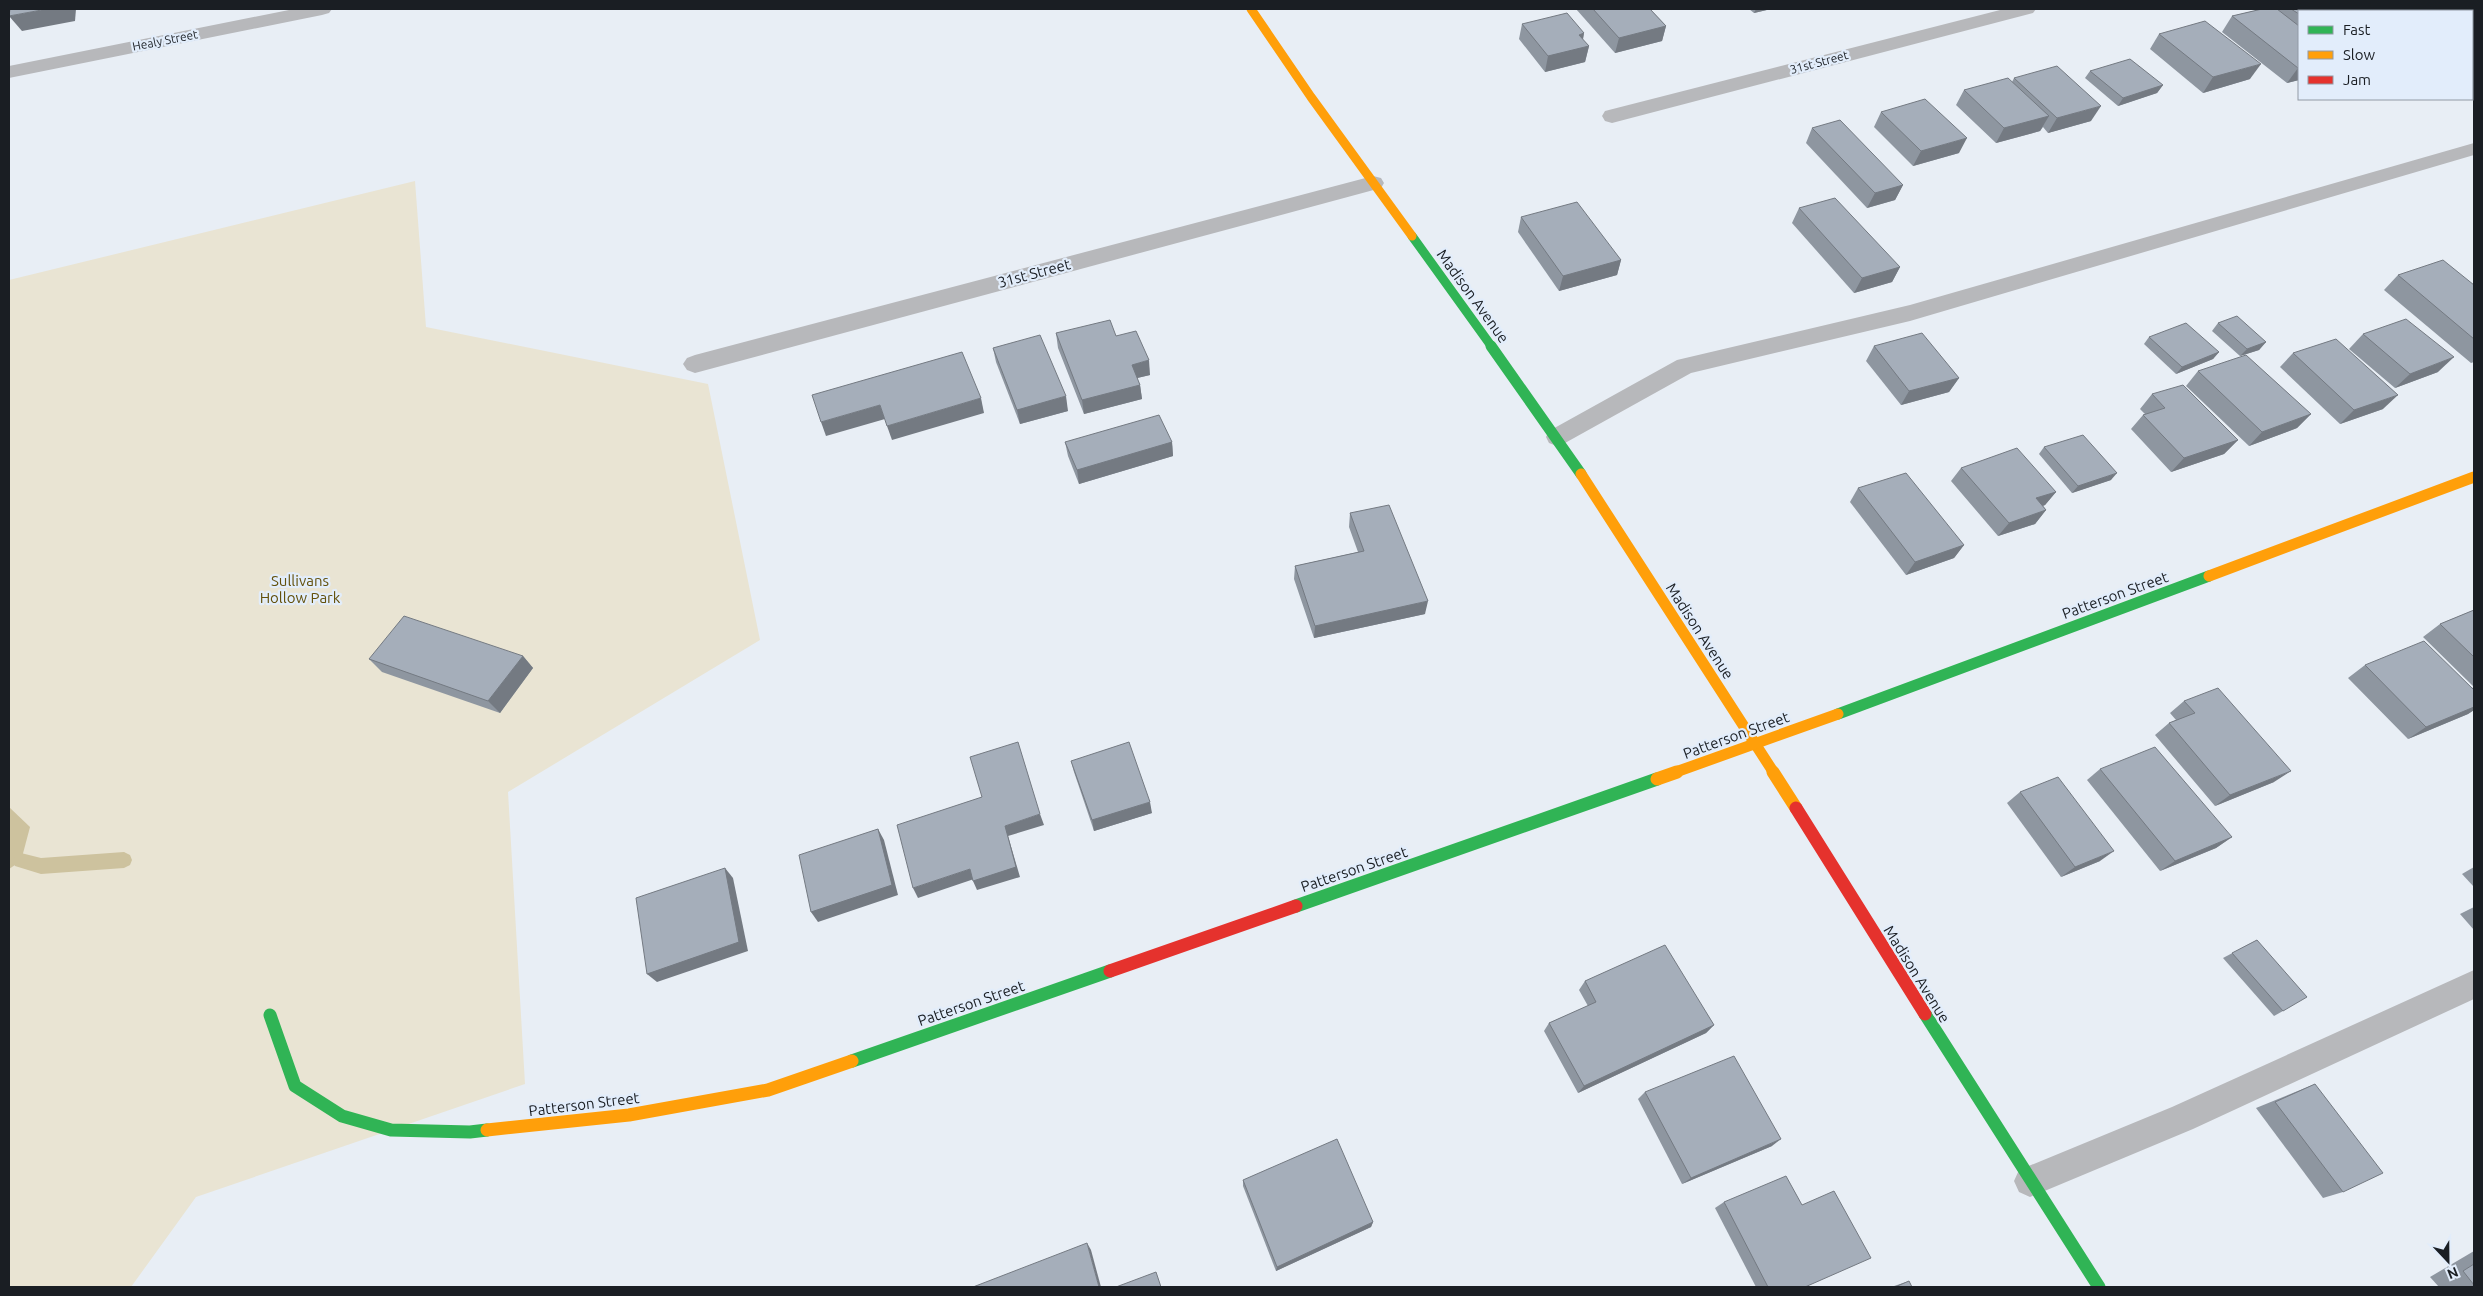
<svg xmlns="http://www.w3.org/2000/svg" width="2483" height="1296" font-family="Ubuntu,sans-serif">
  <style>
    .green { fill: #e9e4d3 }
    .water { fill: #cdc29e }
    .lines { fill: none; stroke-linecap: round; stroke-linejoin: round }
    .stream { fill: #cdc29e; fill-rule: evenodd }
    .lane { fill: #b7b8bb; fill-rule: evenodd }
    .street { fill: #b7b8bb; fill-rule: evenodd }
    .fast-far2 { stroke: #30b455; stroke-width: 9 }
    .fast-far1 { stroke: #30b455; stroke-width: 11 }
    .fast { stroke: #30b455; stroke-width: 13 }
    .slow-far2 { stroke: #ff9f0a; stroke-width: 9 }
    .slow-far1 { stroke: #ff9f0a; stroke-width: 11 }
    .slow { stroke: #ff9f0a; stroke-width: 13 }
    .jam { stroke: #e5322d; stroke-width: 13 }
    .wall { fill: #8e96a0 }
    .shaded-wall { fill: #747a82 }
    .building { fill: #a5aeba; stroke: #747a82 }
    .labels { text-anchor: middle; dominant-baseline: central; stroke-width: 4.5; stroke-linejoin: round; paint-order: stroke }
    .far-street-label { font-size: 12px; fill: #1a1e23; stroke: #e2edfb }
    .street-label { font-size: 15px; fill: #1a1e23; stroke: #e2edfb }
    .park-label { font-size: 15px; fill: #63500b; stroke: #e2edfb }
  </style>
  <rect width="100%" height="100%" fill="#e8eef5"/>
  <polygon class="green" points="415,181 426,327 708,384 760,640 508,792 525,1084 196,1197 131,1287 9,1287 9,280"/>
  <polygon class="water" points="9,807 30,827 21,861 9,869"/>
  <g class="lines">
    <polygon class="stream" points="124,852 130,855 132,860 130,865 124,868 41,874 15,866 13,861 15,856 21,853 41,858"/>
    <g class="lane">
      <polygon points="2474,143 2474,155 1910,321 1691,373 1565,443 1557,446 1549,443 1546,437 1549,431 1677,360 1910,305"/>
      <polygon points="2474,970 2474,999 2193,1129 2030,1197 2019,1192 2014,1181 2019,1170 2172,1107"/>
    </g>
    <g class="street">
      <polygon points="294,9 332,9 329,13 322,15 9,78 9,66"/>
      <polygon points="2004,9 2036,9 2033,13 1612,123 1605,121 1602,116 1605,111"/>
      <polygon points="1373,176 1381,178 1384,183 1381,188 695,373 687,370 683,364 687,358 695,355"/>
    </g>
    <polyline class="fast-far2" points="1412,236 1492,347"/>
    <g class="fast-far1">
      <polyline points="1491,346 1581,474"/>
      <polyline points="1838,714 2209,576"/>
    </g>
    <g class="fast">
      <polyline points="1296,906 1657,779"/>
      <polyline points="1925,1014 2099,1287"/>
      <polyline points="270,1015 295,1086 342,1116 391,1130 470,1132 487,1130"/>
      <polyline points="852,1061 1110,971"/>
    </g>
    <polyline class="slow-far2" points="1251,9 1311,97 1412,236"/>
    <g class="slow-far1">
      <polyline points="1581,474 1774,773"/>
      <polyline points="2209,576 2474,477"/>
      <polyline points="1673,773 1838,714"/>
    </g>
    <g class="slow">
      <polyline points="1773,772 1796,808"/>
      <polyline points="1657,779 1677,772"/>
      <polyline points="487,1130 629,1115 768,1090 852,1061"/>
    </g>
    <g class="jam">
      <polyline points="1796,808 1925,1014"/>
      <polyline points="1110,971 1296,906"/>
    </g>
  </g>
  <g class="wall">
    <polygon points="1576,9 1650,9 1666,26 1662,41 1615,53"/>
    <polygon points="1749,9 1771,9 1754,13"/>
    <polygon points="2262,9 2355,9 2299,11 2299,80 2287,83 2222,32 2232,16"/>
    <polygon points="2445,9 2474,9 2474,51 2472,49 2472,11 2443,11"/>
    <polygon points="1522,24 1584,33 1583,40 1589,46 1585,62 1545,72 1519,39"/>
    <polygon points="2159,34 2250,79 2203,93 2150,49"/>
    <polygon points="2090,71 2163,85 2157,93 2118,106 2085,78"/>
    <polygon points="2473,71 2474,71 2474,98 2472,96 2472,72"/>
    <polygon points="2014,78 2091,121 2048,133 2043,127 2040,131 1996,143 1956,105 1964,90 2012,82"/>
    <polygon points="1881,112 1959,153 1913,166 1874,127"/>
    <polygon points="1812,128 1903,185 1895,200 1867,208 1806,143"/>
    <polygon points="1799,208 1900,267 1892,282 1854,293 1792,223"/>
    <polygon points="1521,217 1621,260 1617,275 1559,291 1518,232"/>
    <polygon points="2398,275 2474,285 2474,362 2471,363 2384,290"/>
    <polygon points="2218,323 2266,342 2259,350 2240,356 2212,331"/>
    <polygon points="1056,333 1116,336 1150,375 1137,378 1140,385 1142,399 1084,414 1058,348"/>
    <polygon points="2363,334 2438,372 2395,388 2349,349"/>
    <polygon points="2149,337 2219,352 2213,359 2176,374 2144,344"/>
    <polygon points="1874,346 1959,378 1949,392 1901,405 1866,361"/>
    <polygon points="993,348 1068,411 1020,424 996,362"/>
    <polygon points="2293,353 2383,409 2340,424 2280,367"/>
    <polygon points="2198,371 2311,414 2297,428 2249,446 2186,386"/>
    <polygon points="2152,394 2238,440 2224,454 2171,472 2131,429 2143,415 2145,414 2140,409"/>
    <polygon points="1065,442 1172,442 1173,456 1079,484 1068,456"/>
    <polygon points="2044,447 2111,480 2072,493 2039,454"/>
    <polygon points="1961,468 2056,492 2045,505 2043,506 2046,510 2035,524 1998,536 1951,481"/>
    <polygon points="1858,488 1964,545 1954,558 1906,575 1850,502"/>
    <polygon points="1350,513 1425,614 1314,638 1294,579 1295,566 1358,552 1349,527"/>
    <polygon points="2474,610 2474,710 2468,714 2408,739 2348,678 2365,665 2472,688 2474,687 2423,637 2440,624"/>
    <polygon points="523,656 533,668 500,713 382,672 369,659"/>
    <polygon points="2184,701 2274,782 2215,806 2155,735 2169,723 2176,720 2170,713"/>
    <polygon points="1071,761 1152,813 1094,831 1074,772"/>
    <polygon points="2100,769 2232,837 2216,848 2160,871 2087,780"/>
    <polygon points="2020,792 2100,861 2061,877 2007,803"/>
    <polygon points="2474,867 2474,887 2462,874"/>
    <polygon points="2474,907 2474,930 2460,914"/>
    <polygon points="2257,940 2283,1011 2274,1016 2223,958"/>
    <polygon points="1585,981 1714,1025 1706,1033 1578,1093 1544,1031 1549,1023 1588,1006 1579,990"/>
    <polygon points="2315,1084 2343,1192 2323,1198 2256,1108"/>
    <polygon points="1645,1092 1772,1146 1682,1184 1638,1099"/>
    <polygon points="1243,1180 1373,1222 1371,1227 1276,1271 1243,1186"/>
    <polygon points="1724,1202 1805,1287 1756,1287 1715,1208"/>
    <polygon points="2474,1251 2474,1287 2439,1287 2430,1277"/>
    <polygon points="1909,1281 1912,1287 1890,1287 1891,1287"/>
  </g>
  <g class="shaded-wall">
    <polygon points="47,9 76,9 75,21 22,31 9,16"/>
    <polygon points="1756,9 1771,9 1754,13"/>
    <polygon points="1666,26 1662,41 1615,53 1619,38"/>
    <polygon points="1584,33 1581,48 1589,46 1585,62 1545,72 1548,56 1579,35"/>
    <polygon points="2261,64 2250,79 2203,93 2213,77"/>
    <polygon points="2298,68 2299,68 2299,80 2287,83"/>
    <polygon points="2163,85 2157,93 2118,106 2123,98"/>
    <polygon points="2101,106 2091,121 2048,133 2057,118"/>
    <polygon points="2049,116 2040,131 1996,143 2004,128"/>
    <polygon points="1967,138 1959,153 1913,166 1921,151"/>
    <polygon points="1903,185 1895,200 1867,208 1875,193"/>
    <polygon points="1621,260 1617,275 1559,291 1563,276"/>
    <polygon points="1900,267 1892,282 1854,293 1862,278"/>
    <polygon points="2266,342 2259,350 2240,356 2247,349"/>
    <polygon points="2219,352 2213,359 2176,374 2182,367"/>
    <polygon points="2454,357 2438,372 2395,388 2410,374"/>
    <polygon points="1149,360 1150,375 1133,379 1132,365"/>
    <polygon points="1959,378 1949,392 1901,405 1909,391"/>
    <polygon points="1140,385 1142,399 1084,414 1082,400"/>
    <polygon points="2398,395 2383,409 2340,424 2354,410"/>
    <polygon points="1066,396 1068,411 1020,424 1017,410"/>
    <polygon points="981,398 984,413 892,440 887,426"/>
    <polygon points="880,405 885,419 826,436 821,422"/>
    <polygon points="2311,414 2297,428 2249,446 2262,432"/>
    <polygon points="2238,440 2224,454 2171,472 2184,458"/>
    <polygon points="1172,442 1173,456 1079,484 1077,470"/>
    <polygon points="2117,473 2111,480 2072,493 2078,486"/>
    <polygon points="2056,492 2045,505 2025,512 2036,498"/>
    <polygon points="2046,510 2035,524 1998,536 2009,523"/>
    <polygon points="1964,545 1954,558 1906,575 1915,562"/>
    <polygon points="1428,601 1425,614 1314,638 1315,626"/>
    <polygon points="523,656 533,668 500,713 488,701"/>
    <polygon points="2474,707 2474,710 2468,714 2408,739 2426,727"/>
    <polygon points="2291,771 2274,782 2215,806 2230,795"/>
    <polygon points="1150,802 1152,813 1094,831 1092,820"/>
    <polygon points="1040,814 1044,825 1008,836 1020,877 977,890 973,881 1005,826"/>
    <polygon points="878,829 884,840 898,895 818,922 811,912"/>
    <polygon points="2232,837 2216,848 2160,871 2175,861"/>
    <polygon points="2114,851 2100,861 2061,877 2075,867"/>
    <polygon points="725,868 733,878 748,951 657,982 647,974"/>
    <polygon points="970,869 974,879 918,898 913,888"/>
    <polygon points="1714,1025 1706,1033 1578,1093 1584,1086"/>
    <polygon points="1781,1139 1772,1146 1682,1184 1691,1178"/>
    <polygon points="1373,1222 1371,1227 1276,1271 1277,1267"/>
    <polygon points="1087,1243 1091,1250 1101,1287 1099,1287"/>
  </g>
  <g class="building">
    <polygon points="10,9 47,9 9,16"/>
    <polygon points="1593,9 1650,9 1666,26 1619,38"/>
    <polygon points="2262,9 2277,9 2299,26 2299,68 2298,68 2232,16"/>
    <polygon points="2291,9 2355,9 2358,11 2299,11 2299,14"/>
    <polygon points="2450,9 2474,9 2474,26 2472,24 2472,11 2453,11"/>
    <polygon points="1567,13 1584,33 1579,35 1589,46 1548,56 1522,24"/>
    <polygon points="2205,21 2261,64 2213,77 2159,34"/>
    <polygon points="2130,59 2163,85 2123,98 2090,71"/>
    <polygon points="2057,66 2101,106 2057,118 2014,78"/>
    <polygon points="2008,78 2049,116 2004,128 1964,90"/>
    <polygon points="1925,99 1967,138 1921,151 1881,112"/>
    <polygon points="1840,120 1903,185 1875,193 1812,128"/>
    <polygon points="1835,198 1900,267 1862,278 1799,208"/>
    <polygon points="1577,202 1621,260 1563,276 1521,217"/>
    <polygon points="2443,260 2474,285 2474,339 2398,275"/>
    <polygon points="2237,316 2266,342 2247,349 2218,323"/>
    <polygon points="2406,319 2454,357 2410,374 2363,334"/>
    <polygon points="1110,320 1116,336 1136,331 1149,360 1132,365 1140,385 1082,400 1056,333"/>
    <polygon points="2186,323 2219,352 2182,367 2149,337"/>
    <polygon points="1922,333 1959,378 1909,391 1874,346"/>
    <polygon points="1040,335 1066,396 1017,410 993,348"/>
    <polygon points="2336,339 2398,395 2354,410 2293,353"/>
    <polygon points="962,352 981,398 887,426 880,405 821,422 812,395"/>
    <polygon points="2246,355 2311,414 2262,432 2198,371"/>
    <polygon points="2183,385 2238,440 2184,458 2143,415 2165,408 2152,394"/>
    <polygon points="1159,415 1172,442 1077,470 1065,442"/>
    <polygon points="2083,435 2117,473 2078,486 2044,447"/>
    <polygon points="2017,448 2056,492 2036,498 2046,510 2009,523 1961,468"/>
    <polygon points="1906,473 1964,545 1915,562 1858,488"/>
    <polygon points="1389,505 1428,601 1315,626 1295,566 1364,551 1350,513"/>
    <polygon points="2474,610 2474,657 2440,624"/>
    <polygon points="404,616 523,656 488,701 369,659"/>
    <polygon points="2424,641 2474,690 2474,707 2426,727 2365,665"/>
    <polygon points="2218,688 2291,771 2230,795 2169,723 2195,713 2184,701"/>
    <polygon points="1018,742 1040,814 1005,826 1016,867 973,881 970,869 913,888 897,825 982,797 970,757"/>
    <polygon points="1129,742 1150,802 1092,820 1071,761"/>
    <polygon points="2155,747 2232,837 2175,861 2100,769"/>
    <polygon points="2058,777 2114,851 2075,867 2020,792"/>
    <polygon points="878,829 892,885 811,912 799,855"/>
    <polygon points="725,868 739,942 647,974 636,898"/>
    <polygon points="2257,940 2307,997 2283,1011 2232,953"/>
    <polygon points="1665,945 1714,1025 1584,1086 1549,1023 1596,1002 1585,981"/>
    <polygon points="1734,1056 1781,1139 1691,1178 1645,1092"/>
    <polygon points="2315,1084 2383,1173 2343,1192 2275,1102"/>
    <polygon points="1337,1139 1373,1222 1277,1267 1243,1180"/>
    <polygon points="1786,1176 1802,1205 1834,1191 1871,1258 1805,1287 1768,1287 1724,1202"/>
    <polygon points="1087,1243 1099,1287 973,1287"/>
    <polygon points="2474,1264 2474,1285 2463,1271"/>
    <polygon points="1156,1272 1161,1287 1116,1287"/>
    <polygon points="1909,1281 1912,1287 1895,1287"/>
  </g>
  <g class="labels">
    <g class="far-street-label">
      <text transform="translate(165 40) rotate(-11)">Healy Street</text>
      <text transform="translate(1819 62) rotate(-15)">31st Street</text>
    </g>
    <g class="street-label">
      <text transform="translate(1034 273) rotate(-15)">31st Street</text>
      <text transform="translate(1473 296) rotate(54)">Madison Avenue</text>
      <text transform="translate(2115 595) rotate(-20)">Patterson Street</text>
      <text transform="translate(1700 631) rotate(57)">Madison Avenue</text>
      <text transform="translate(1736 735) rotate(-20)">Patterson Street</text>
      <text transform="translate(1354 869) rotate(-19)">Patterson Street</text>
      <text transform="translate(1917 974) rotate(58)">Madison Avenue</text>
      <text transform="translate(971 1003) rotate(-19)">Patterson Street</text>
      <text transform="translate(584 1104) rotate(-7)">Patterson Street</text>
    </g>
    <g class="park-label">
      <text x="300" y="580">Sullivans<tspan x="300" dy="17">Hollow Park</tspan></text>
    </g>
  </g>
  <rect width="2483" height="1296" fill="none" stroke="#1a1e23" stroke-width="20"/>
  <rect x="2298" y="10" width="175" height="90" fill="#e2edfb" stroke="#929aa5"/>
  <rect x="2308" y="26" width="25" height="8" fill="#30b455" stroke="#929aa5"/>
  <text x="2343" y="35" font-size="15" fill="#1a1e23">Fast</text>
  <rect x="2308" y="51" width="25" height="8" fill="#ff9f0a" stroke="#929aa5"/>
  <text x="2343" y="60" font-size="15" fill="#1a1e23">Slow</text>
  <rect x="2308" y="76" width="25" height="8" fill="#e5322d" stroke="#929aa5"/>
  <text x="2343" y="85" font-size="15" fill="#1a1e23">Jam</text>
  <g transform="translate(2448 1261) rotate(158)" stroke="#e2edfb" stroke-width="4" paint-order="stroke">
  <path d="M0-4L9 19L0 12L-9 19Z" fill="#1a1e23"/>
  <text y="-8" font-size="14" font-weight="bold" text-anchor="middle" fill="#1a1e23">N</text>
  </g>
</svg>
